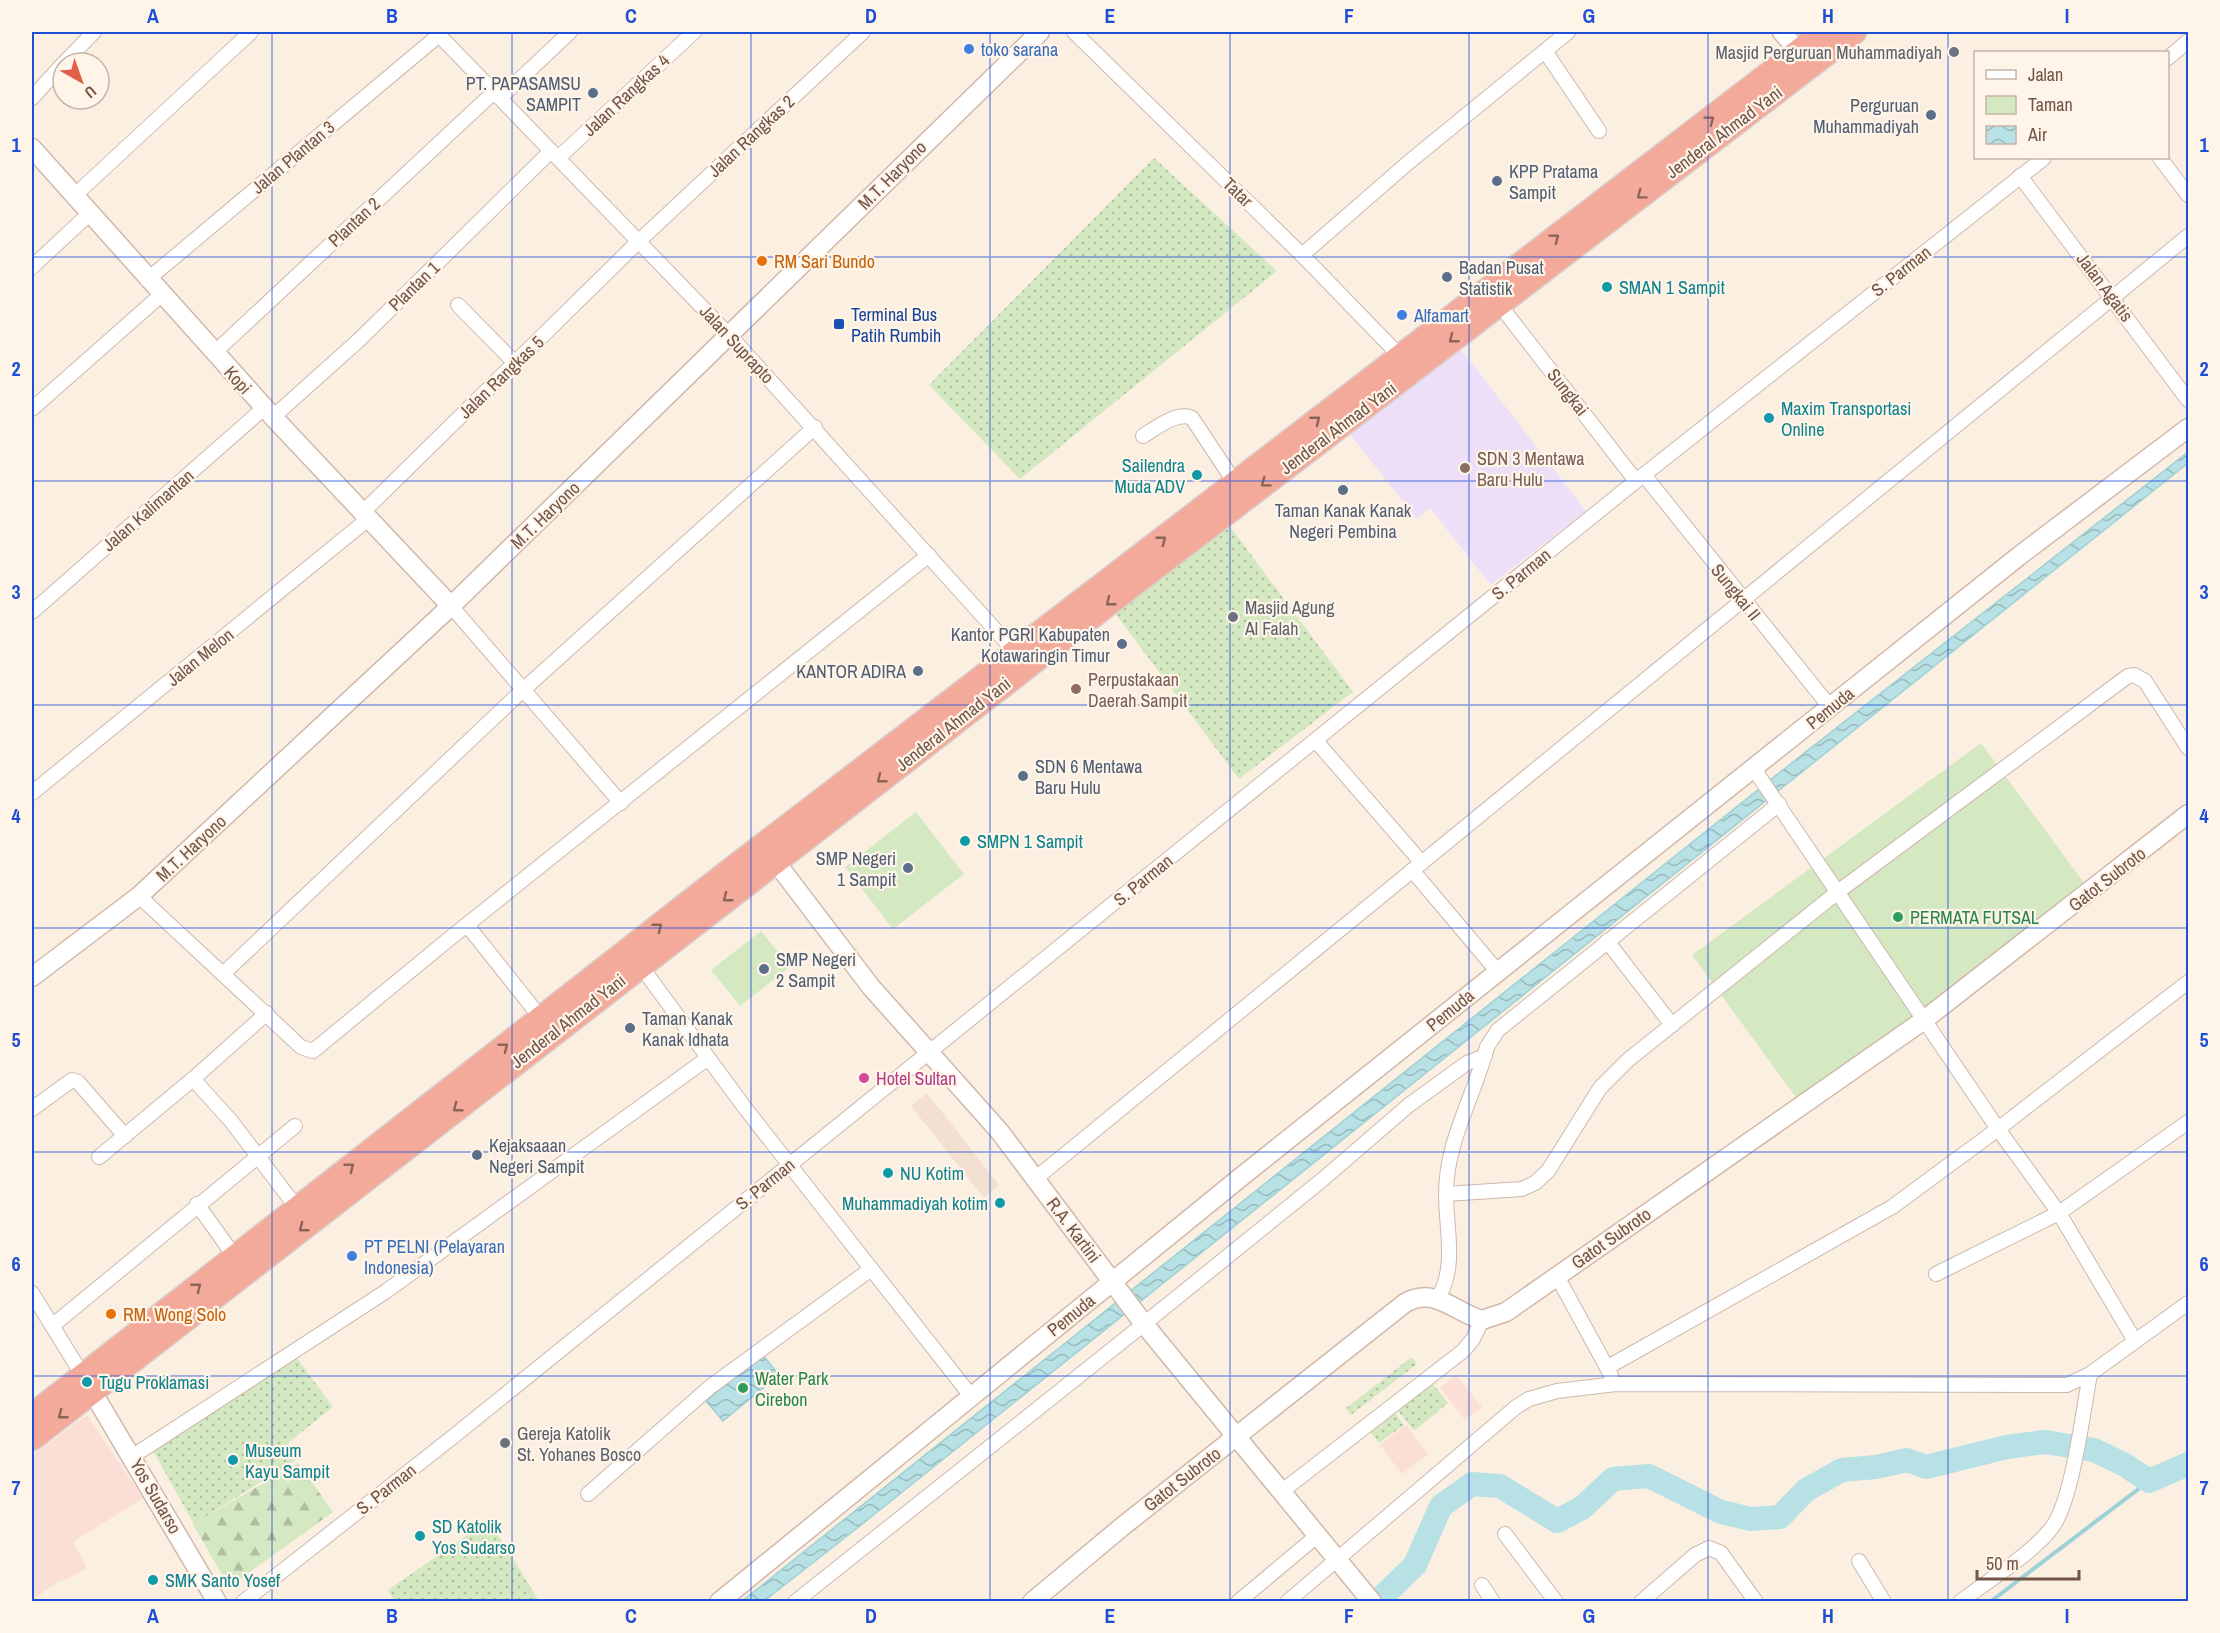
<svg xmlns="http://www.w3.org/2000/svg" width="2220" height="1633" font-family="'Archivo Narrow',sans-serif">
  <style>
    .residential { fill: #f3e0d1 }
    .commercial { fill: #fbded6 }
    .education { fill: #ecdff7 }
    .green { fill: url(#green-dots) }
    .forest { fill: url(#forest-firs) }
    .pitch { fill: #d4e8c1 }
    .water { fill: url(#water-waves); stroke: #9ed1d5; stroke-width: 1.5 }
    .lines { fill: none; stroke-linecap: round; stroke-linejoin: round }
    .stream { stroke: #9ed1d5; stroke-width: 4 }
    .river { stroke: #b7e1e4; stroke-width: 24 }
    .street-casing { stroke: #ceb8ac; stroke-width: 16 }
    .secondary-casing { stroke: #d1b8a9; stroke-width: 21 }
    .highway-casing { stroke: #d8cfcc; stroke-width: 27 }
    .street { stroke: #fff; stroke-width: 14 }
    .secondary { stroke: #fff; stroke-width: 18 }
    .highway { stroke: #f4aa9a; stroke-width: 24 }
    .oneway { stroke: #8c6559 }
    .grid { fill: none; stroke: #1d4ed8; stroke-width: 1.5; stroke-opacity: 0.55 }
    .shop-dot { fill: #3f7fe0; stroke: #fff4e8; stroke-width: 2 }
    .worship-dot { fill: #6b7280; stroke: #fff4e8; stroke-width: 2 }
    .service-dot { fill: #5c6f8a; stroke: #fff4e8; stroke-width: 2 }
    .food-dot { fill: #e8710a; stroke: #fff4e8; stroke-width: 2 }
    .culture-dot { fill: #0f9aa8; stroke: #fff4e8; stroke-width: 2 }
    .transit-dot { fill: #1a4fb4; stroke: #fff4e8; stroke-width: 2 }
    .education-dot { fill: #8d6e63; stroke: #fff4e8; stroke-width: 2 }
    .leisure-dot { fill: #2e9e5b; stroke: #fff4e8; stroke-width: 2 }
    .hotel-dot { fill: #d1479c; stroke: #fff4e8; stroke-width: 2 }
    .labels { text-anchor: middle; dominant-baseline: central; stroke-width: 4.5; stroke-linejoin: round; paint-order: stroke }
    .shop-label { font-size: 18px; fill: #366cbe; stroke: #fff4e8; text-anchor: start }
    .worship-label { font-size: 18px; fill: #5b616d; stroke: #fff4e8; text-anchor: start }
    .service-label { font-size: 18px; fill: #4e5e75; stroke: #fff4e8; text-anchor: start }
    .street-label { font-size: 18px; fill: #725449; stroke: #fff4e8 }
    .food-label { font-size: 18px; fill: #c56008; stroke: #fff4e8; text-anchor: start }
    .culture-label { font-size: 18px; fill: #0d838f; stroke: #fff4e8; text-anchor: start }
    .transit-label { font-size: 18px; fill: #164399; stroke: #fff4e8; text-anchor: start }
    .education-label { font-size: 18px; fill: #785e54; stroke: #fff4e8; text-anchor: start }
    .leisure-label { font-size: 18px; fill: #27864d; stroke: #fff4e8; text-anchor: start }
    .hotel-label { font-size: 18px; fill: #b23c85; stroke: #fff4e8; text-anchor: start }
    .neatline { fill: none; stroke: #1d4ed8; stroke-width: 2 }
    .grid-label { font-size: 20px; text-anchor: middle; font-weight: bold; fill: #1d4ed8 }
  </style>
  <defs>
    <pattern id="green-dots" width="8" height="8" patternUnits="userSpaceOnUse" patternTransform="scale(1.5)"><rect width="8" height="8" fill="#d4e8c1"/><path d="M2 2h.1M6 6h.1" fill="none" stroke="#b0bf9f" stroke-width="1.8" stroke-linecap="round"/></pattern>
    <pattern id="forest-firs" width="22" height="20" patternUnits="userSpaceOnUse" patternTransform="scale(1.5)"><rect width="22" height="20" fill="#d4e8c1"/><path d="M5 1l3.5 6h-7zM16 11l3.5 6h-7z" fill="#b0bf9f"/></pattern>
    <pattern id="water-waves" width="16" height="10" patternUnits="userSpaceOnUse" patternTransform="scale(1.5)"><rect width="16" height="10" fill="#b7e1e4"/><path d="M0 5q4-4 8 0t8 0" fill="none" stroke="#99b9bb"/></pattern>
  </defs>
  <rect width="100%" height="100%" fill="#fbefe2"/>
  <polygon class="residential" points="927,1093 999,1185 984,1198 911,1106"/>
  <g class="commercial">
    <polygon points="1456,1375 1482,1407 1465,1420 1440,1388"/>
    <polygon points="87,1415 143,1498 73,1542 87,1568 68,1579 59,1581 32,1600 32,1455"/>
    <polygon points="1406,1425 1428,1454 1402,1474 1380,1445"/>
  </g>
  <polygon class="education" points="1457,344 1586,511 1491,585 1430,508 1417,519 1345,428"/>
  <g class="green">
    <polygon points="1154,158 1277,271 1020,479 929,385"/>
    <polygon points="1226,521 1353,692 1239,779 1112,609"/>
    <polygon points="296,1357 333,1407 288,1443 298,1458 294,1461 194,1524 153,1451"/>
    <polygon points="1412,1357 1417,1364 1351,1415 1346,1408"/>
    <polygon points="1433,1384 1448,1403 1414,1431 1398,1411"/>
    <polygon points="1395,1413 1404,1425 1379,1443 1370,1432"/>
    <polygon points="489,1520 539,1601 395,1601 388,1590"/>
  </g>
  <polygon class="forest" points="298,1463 333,1512 229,1587 193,1524"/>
  <g class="pitch">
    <polygon points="1981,743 2090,891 1800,1103 1692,955"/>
    <polygon points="916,812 964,874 893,929 845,867"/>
    <polygon points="761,931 790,967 740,1006 711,970"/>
  </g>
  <g class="water">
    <polygon points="2188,452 2188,463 861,1525 764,1601 741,1602 1784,769"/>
    <polygon points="762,1354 779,1375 723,1421 706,1401"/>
  </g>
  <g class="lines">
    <polyline class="stream" points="1990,1602 2149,1481"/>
    <polyline class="river" points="1377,1602 1415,1565 1441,1506 1472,1484 1500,1486 1557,1521 1582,1508 1613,1479 1649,1476 1721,1512 1751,1519 1780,1517 1806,1490 1842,1470 1876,1467 1907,1460 1926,1467 2007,1447 2045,1442 2094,1450 2125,1465 2149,1481 2188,1464"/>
    <defs>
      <g id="street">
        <polyline points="436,32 729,335 1018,655"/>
        <polyline points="1074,32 1302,255 1399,355"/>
        <polyline points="1545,51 1599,131"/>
        <polyline points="2168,58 2188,41"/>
        <polyline points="64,63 94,32"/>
        <polyline points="32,98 63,64"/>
        <polyline points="500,98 570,32"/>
        <polyline points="558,158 694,32"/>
        <polyline points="2160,158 2188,195"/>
        <polyline points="2020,176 2188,400"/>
        <polyline points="73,197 251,32"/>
        <polyline points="1302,255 1409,162 1568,32"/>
        <polyline points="32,267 89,214"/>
        <polyline points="147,280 439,35"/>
        <polyline points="1499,304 1636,481"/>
        <polyline points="458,305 515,363"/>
        <polyline points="214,353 494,92"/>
        <polyline points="32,409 161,295"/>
        <polyline points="273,417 359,340 551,151"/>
        <path d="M1143,436C1156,428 1177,411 1192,418L1235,483"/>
        <polyline points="1644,475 1830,707"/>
        <polyline points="361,514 640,240 863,32"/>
        <polyline points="451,606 621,803"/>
        <polyline points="32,612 264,408"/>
        <polyline points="1316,741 1422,863"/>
        <polyline points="1754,769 1998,1129 2059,1213 2135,1341"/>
        <polyline points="32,793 367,520"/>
        <polyline points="1412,870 1498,972"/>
        <polyline points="139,896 301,1047 313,1051 449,939 929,555"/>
        <polyline points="467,925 541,1018"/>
        <polyline points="1607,941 1672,1025"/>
        <polyline points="640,965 745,1108 971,1396"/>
        <polyline points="224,973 524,689 815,427"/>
        <polyline points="193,1079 231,1121 297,1208"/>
        <polyline points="32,1109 72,1080 78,1082 125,1136"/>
        <polyline points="99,1157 193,1079 267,1013"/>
        <polyline points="1035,1179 2188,236"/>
        <polyline points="1446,1194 1522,1189 1535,1183 1548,1171 1600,1088 1628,1060 1839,891 2128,676 2134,675 2145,681 2188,748"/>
        <polyline points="197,1204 235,1257"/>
        <polyline points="1936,1274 2059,1213 2188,1122"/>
        <polyline points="1557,1276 1611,1375"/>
        <polyline points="32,1293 83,1376"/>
        <path d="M1438,1298C1457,1267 1446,1229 1446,1194C1446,1141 1474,1097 1487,1047L1498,1030L1779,804"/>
        <polyline points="52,1326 295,1126"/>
        <polyline points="1608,1367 1892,1207 1998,1129 2188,982"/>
        <polyline points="133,1456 385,1292 708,1058"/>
        <polyline points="1281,1492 1463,1351 1473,1339 1482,1320"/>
        <polyline points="588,1494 710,1387 871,1269"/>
        <polyline points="1505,1534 1556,1602"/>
        <polyline points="1859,1561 1884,1602"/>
        <polyline points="1482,1585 1493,1602"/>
        <polyline points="243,1602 454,1436 1636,481 2044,158"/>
        <polyline points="795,1602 1144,1324 1322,1180 1409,1105 1467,1063 1485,1056"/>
        <polyline points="1238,1602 1318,1535"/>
        <polyline points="1287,1602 1516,1407 1529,1399 1557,1391 1616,1384 2067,1385 2090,1374 2188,1303"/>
        <polyline points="1641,1602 1695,1555 1709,1548 1721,1553 1756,1602"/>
        <path d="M1960,1602C1987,1581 2035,1552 2053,1526C2073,1497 2083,1411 2090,1374"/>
      </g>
      <g id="secondary">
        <polyline points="1782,32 1806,60"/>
        <polyline points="32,148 273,417 451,606"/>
        <polyline points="775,861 871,987 1000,1132 1144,1324 1372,1602"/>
        <polyline points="32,977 139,896 451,606 1040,32"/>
        <polyline points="86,1381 217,1602"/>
        <polyline points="719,1602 1241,1177 2019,556 2188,428"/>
        <path d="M1032,1602L1123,1526L1405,1303C1435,1286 1454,1312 1482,1320L1506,1312L1924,1020L2188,814"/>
      </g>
      <g id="highway">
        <polyline points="32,1416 726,874 1824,32"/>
        <polyline points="32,1438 1128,588 1854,32"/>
      </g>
    </defs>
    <use href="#street" class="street-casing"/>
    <use href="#secondary" class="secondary-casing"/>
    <use href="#highway" class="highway-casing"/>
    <use href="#street" class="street"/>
    <use href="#secondary" class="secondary"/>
    <use href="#highway" class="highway"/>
  </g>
  <defs><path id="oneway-chevron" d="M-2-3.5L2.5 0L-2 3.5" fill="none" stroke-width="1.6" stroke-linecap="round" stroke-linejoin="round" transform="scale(1.5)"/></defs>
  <g class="oneway">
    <use href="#oneway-chevron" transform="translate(1710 120) rotate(-37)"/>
    <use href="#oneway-chevron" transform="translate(1641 195) rotate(143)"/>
    <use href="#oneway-chevron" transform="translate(1555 238) rotate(-37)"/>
    <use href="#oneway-chevron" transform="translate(1453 339) rotate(142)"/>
    <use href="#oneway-chevron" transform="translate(1316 420) rotate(-38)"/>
    <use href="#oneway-chevron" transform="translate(1265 483) rotate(143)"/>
    <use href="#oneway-chevron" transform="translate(1162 540) rotate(-38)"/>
    <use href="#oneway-chevron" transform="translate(1110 602) rotate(142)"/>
    <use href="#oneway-chevron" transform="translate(881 779) rotate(142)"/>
    <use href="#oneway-chevron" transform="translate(727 898) rotate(142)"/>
    <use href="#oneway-chevron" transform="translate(658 927) rotate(-38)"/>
    <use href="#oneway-chevron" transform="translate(504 1047) rotate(-38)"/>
    <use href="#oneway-chevron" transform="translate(457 1108) rotate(142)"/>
    <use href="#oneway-chevron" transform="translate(350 1167) rotate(-38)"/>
    <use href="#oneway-chevron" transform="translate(303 1228) rotate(142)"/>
    <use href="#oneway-chevron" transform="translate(197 1287) rotate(-39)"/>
    <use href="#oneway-chevron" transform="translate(62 1415) rotate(142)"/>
  </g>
  <path class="grid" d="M272,32V1602M512,32V1602M751,32V1602M990,32V1602M1230,32V1602M1469,32V1602M1708,32V1602M1948,32V1602M32,257H2188M32,481H2188M32,705H2188M32,928H2188M32,1152H2188M32,1376H2188"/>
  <g class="shop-dot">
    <circle cx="969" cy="49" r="6"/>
    <circle cx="1402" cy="315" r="6"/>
    <circle cx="352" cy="1256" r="6"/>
  </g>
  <g class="worship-dot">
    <circle cx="1954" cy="52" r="6"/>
    <circle cx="1233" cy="617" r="6"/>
    <circle cx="505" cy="1443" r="6"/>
  </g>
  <g class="service-dot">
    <circle cx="593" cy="93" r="6"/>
    <circle cx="1931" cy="115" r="6"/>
    <circle cx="1497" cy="181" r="6"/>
    <circle cx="1447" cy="277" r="6"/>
    <circle cx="1343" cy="490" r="6"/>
    <circle cx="1122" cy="644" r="6"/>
    <circle cx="918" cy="671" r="6"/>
    <circle cx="1023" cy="776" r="6"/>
    <circle cx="908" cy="868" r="6"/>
    <circle cx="764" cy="969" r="6"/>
    <circle cx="630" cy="1028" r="6"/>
    <circle cx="477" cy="1155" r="6"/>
  </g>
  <g class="food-dot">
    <circle cx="762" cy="261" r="6"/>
    <circle cx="111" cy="1314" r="6"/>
  </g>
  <g class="culture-dot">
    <circle cx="1607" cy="287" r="6"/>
    <circle cx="1769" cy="418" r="6"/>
    <circle cx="1197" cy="475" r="6"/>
    <circle cx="965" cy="841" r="6"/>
    <circle cx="888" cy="1173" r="6"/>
    <circle cx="1000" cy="1203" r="6"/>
    <circle cx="87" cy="1382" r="6"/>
    <circle cx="233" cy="1460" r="6"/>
    <circle cx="420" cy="1536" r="6"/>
    <circle cx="153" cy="1580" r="6"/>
  </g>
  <rect class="transit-dot" x="833" y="318" width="12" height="12" rx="3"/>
  <g class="education-dot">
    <circle cx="1465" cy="468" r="6"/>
    <circle cx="1076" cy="689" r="6"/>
  </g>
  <g class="leisure-dot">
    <circle cx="1898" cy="917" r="6"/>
    <circle cx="743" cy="1388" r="6"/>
  </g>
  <circle class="hotel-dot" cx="864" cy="1078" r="6"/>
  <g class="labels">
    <g class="shop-label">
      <text x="981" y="49">toko sarana</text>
      <text x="1414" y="315">Alfamart</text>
      <text x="364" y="1246">PT PELNI (Pelayaran<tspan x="364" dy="21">Indonesia)</tspan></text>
    </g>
    <g class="worship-label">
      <text x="1942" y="52" text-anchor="end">Masjid Perguruan Muhammadiyah</text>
      <text x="1245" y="607">Masjid Agung<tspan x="1245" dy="21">Al Falah</tspan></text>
      <text x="517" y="1433">Gereja Katolik<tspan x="517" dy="21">St. Yohanes Bosco</tspan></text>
    </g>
    <g class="service-label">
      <text x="581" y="83" text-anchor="end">PT. PAPASAMSU<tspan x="581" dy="21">SAMPIT</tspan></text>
      <text x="1919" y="105" text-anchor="end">Perguruan<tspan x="1919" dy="21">Muhammadiyah</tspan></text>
      <text x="1509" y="171">KPP Pratama<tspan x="1509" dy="21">Sampit</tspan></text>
      <text x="1459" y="267">Badan Pusat<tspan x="1459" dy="21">Statistik</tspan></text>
      <text x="1343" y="510" text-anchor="middle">Taman Kanak Kanak<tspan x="1343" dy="21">Negeri Pembina</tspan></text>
      <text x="1110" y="634" text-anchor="end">Kantor PGRI Kabupaten<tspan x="1110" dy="21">Kotawaringin Timur</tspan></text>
      <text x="906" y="671" text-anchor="end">KANTOR ADIRA</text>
      <text x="1035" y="766">SDN 6 Mentawa<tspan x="1035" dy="21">Baru Hulu</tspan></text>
      <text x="896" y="858" text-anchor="end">SMP Negeri<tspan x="896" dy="21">1 Sampit</tspan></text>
      <text x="776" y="959">SMP Negeri<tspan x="776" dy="21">2 Sampit</tspan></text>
      <text x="642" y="1018">Taman Kanak<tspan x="642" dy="21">Kanak Idhata</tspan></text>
      <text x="489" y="1145">Kejaksaaan<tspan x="489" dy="21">Negeri Sampit</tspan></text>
    </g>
    <g class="street-label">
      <text transform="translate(626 95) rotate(-43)">Jalan Rangkas 4</text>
      <text transform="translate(1724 132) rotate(-37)">Jenderal Ahmad Yani</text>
      <text transform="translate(751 136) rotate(-43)">Jalan Rangkas 2</text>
      <text transform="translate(293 157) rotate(-40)">Jalan Plantan 3</text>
      <text transform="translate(892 175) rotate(-45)">M.T. Haryono</text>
      <text transform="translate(1238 192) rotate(44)">Tatar</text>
      <text transform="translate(354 222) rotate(-43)">Plantan 2</text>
      <text transform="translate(1901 271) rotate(-38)">S. Parman</text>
      <text transform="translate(414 286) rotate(-44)">Plantan 1</text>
      <text transform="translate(2105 287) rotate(53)">Jalan Agatis</text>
      <text transform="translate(737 344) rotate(47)">Jalan Suprapto</text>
      <text transform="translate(501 377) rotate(-44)">Jalan Rangkas 5</text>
      <text transform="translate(238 380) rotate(48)">Kopi</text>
      <text transform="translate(1568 392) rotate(52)">Sungkai</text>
      <text transform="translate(1338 428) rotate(-37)">Jenderal Ahmad Yani</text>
      <text transform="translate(148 510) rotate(-41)">Jalan Kalimantan</text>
      <text transform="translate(545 515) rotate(-44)">M.T. Haryono</text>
      <text transform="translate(1521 574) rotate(-39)">S. Parman</text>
      <text transform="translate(1736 592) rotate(51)">Sungkai II</text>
      <text transform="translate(200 657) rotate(-39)">Jalan Melon</text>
      <text transform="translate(1830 708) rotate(-39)">Pemuda</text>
      <text transform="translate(953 724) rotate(-38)">Jenderal Ahmad Yani</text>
      <text transform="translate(191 848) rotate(-43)">M.T. Haryono</text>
      <text transform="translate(2107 879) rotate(-38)">Gatot Subroto</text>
      <text transform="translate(1143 880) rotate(-39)">S. Parman</text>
      <text transform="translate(1450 1010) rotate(-39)">Pemuda</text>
      <text transform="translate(568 1021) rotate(-38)">Jenderal Ahmad Yani</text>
      <text transform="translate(765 1184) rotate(-39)">S. Parman</text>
      <text transform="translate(1074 1230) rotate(53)">R.A. Kartini</text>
      <text transform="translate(1611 1238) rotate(-35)">Gatot Subroto</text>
      <text transform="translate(1071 1315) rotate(-39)">Pemuda</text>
      <text transform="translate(1182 1479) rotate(-38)">Gatot Subroto</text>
      <text transform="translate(386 1489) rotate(-38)">S. Parman</text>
      <text transform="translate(156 1496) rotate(60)">Yos Sudarso</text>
    </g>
    <g class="food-label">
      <text x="774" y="261">RM Sari Bundo</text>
      <text x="123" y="1314">RM. Wong Solo</text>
    </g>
    <g class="culture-label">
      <text x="1619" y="287">SMAN 1 Sampit</text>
      <text x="1781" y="408">Maxim Transportasi<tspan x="1781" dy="21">Online</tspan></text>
      <text x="1185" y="465" text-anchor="end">Sailendra<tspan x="1185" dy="21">Muda ADV</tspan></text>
      <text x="977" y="841">SMPN 1 Sampit</text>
      <text x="900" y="1173">NU Kotim</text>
      <text x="988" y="1203" text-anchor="end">Muhammadiyah kotim</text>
      <text x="99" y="1382">Tugu Proklamasi</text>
      <text x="245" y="1450">Museum<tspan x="245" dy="21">Kayu Sampit</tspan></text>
      <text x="432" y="1526">SD Katolik<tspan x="432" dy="21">Yos Sudarso</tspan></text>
      <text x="165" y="1580">SMK Santo Yosef</text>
    </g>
    <g class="transit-label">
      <text x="851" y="314">Terminal Bus<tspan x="851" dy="21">Patih Rumbih</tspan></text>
    </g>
    <g class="education-label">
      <text x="1477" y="458">SDN 3 Mentawa<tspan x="1477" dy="21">Baru Hulu</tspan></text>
      <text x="1088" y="679">Perpustakaan<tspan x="1088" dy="21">Daerah Sampit</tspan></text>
    </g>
    <g class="leisure-label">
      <text x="1910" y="917">PERMATA FUTSAL</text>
      <text x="755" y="1378">Water Park<tspan x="755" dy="21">Cirebon</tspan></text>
    </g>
    <g class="hotel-label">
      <text x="876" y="1078">Hotel Sultan</text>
    </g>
  </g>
  <rect width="2220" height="1633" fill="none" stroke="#fff4e8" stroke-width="66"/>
  <rect x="1974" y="51" width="195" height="108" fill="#fff4e8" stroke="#c7b4a8" stroke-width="1.5"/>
  <rect x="1986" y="70" width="30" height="9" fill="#ffffff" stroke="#c7b4a8" stroke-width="1.5"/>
  <text x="2028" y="81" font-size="18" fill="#725449">Jalan</text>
  <rect x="1986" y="96" width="30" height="18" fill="#d4e8c1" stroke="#c7b4a8" stroke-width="1.5"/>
  <text x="2028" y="111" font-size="18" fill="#725449">Taman</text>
  <rect x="1986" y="126" width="30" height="18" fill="url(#water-waves)" stroke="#c7b4a8" stroke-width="1.5"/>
  <text x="2028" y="141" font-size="18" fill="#725449">Air</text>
  <g transform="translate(81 81) rotate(140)"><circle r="28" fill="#fff4e8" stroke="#c7b4a8" stroke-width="1.5"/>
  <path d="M0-4.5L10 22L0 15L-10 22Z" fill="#e25f4a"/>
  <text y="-9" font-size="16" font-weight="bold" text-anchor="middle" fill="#725449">U</text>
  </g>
  <path d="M1977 1570v9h102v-9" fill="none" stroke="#725449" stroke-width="3"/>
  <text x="1986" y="1570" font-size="18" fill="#725449" stroke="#fff4e8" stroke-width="4.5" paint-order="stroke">50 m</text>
  <rect x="33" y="33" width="2154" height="1567" class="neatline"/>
  <g class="grid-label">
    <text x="153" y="23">A</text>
    <text x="392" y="23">B</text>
    <text x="631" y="23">C</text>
    <text x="871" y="23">D</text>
    <text x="1110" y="23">E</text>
    <text x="1349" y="23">F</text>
    <text x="1589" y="23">G</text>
    <text x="1828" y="23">H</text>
    <text x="2067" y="23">I</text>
    <text x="16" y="152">1</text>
    <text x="2204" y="152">1</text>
    <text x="16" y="376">2</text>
    <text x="2204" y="376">2</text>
    <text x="16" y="599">3</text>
    <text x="2204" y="599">3</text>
    <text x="16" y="823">4</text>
    <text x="2204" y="823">4</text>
    <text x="16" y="1047">5</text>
    <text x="2204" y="1047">5</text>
    <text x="16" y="1271">6</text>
    <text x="2204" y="1271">6</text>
    <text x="16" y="1495">7</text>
    <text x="2204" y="1495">7</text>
    <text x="153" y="1623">A</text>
    <text x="392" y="1623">B</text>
    <text x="631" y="1623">C</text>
    <text x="871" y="1623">D</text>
    <text x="1110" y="1623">E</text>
    <text x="1349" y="1623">F</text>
    <text x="1589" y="1623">G</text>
    <text x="1828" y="1623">H</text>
    <text x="2067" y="1623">I</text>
  </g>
</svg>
